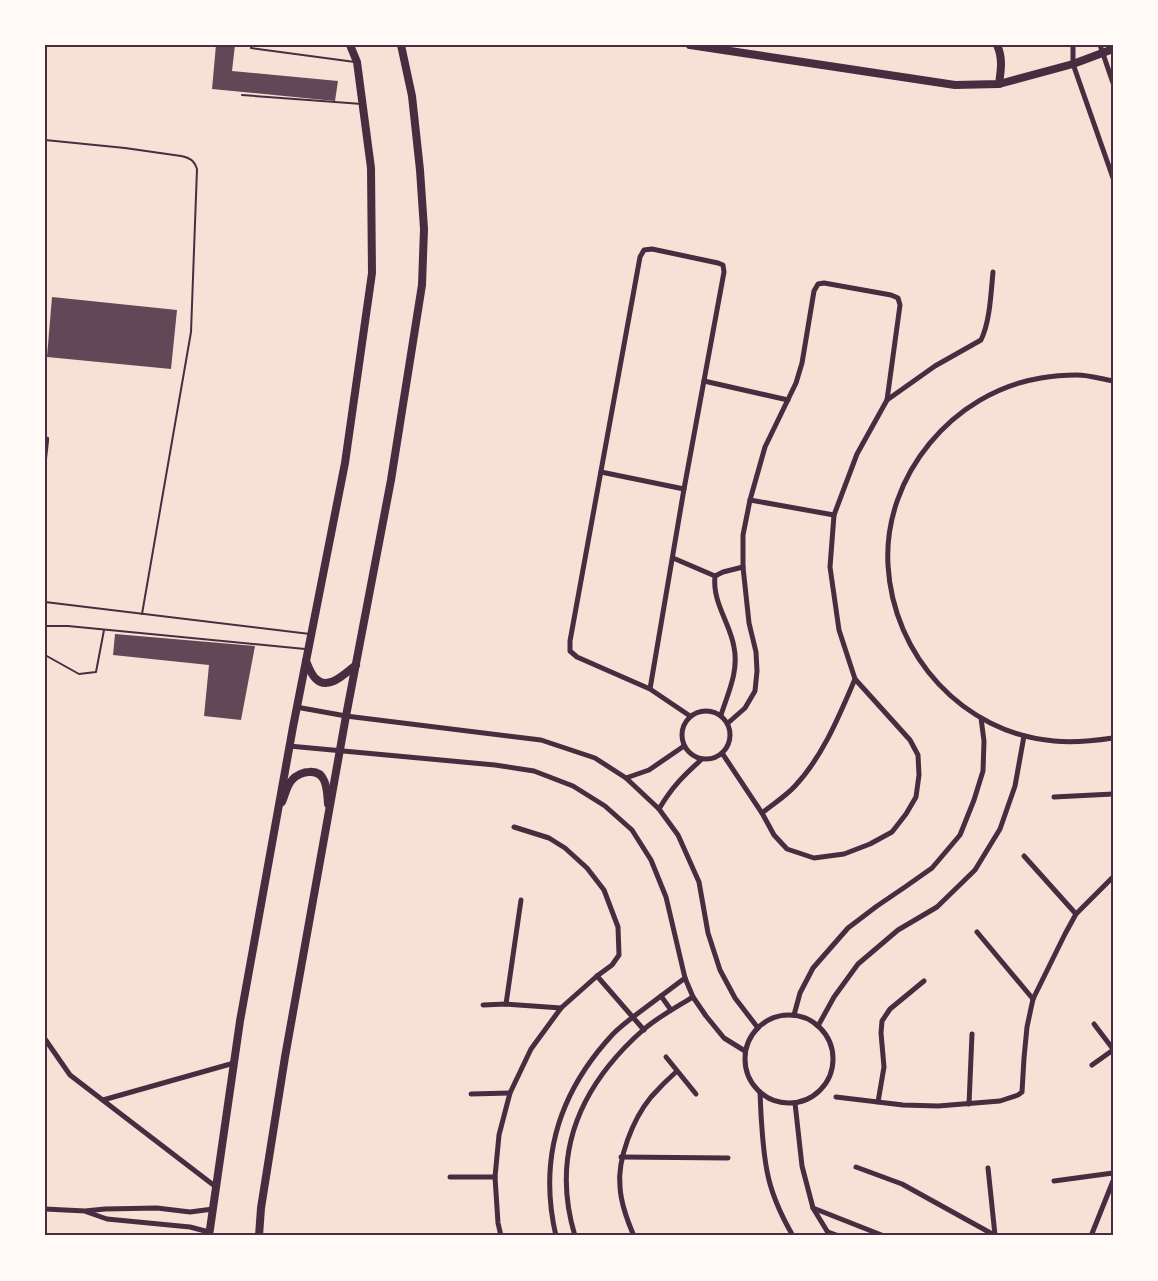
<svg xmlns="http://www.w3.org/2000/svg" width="1158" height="1281" font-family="'Golos Text',sans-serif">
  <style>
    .building { fill: #644757 }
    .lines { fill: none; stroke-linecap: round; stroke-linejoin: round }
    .service { stroke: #4a2c40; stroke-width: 2 }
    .minor { stroke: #4a2c40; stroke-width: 5 }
    .secondary { stroke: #4a2c40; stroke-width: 8 }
    .neatline { fill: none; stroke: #4a2c40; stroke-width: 2 }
  </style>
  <rect width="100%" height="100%" fill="#f7e1d7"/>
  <g class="building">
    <polygon points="216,45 235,45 232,71 338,81 335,101 212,89"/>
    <polygon points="52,297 177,310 171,369 47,357"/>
    <polygon points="115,634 255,646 241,720 204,716 209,665 113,655"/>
  </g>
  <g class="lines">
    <g class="service">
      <polyline points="251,45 251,48 355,62"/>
      <polyline points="242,95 362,104"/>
      <path d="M45,140L125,148L181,156C190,158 194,160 197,169L191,332L142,614"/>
      <polyline points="45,437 48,438 48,441 45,468"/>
      <polyline points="45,602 310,634"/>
      <polyline points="45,626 68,626 305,649"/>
      <polyline points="45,655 79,674 96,672 104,630"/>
    </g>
    <g class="minor">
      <polyline points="1073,45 1073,64 1113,178"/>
      <polyline points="1100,45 1113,83"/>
      <polyline points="704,381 788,400"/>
      <path d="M1113,381C1101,379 1089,375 1077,375C1066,375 1052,376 1041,378C953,392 883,476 888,565C893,656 963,733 1054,741C1074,743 1093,741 1113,738"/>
      <polyline points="601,472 684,489"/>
      <polyline points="750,500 834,515"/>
      <polyline points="673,558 715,576"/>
      <path d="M715,576C712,602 730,623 734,647C739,671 728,693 721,715"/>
      <polyline points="715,576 723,572 743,567"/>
      <polyline points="650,689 684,489 724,272 723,265 718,263 652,249 644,250 640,257 570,641 570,651 577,657 650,689 690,716"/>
      <polyline points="296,707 346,716 541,740 595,758 626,778 659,809 678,835 699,882 708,933 720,970 735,998 758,1028"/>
      <circle cx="706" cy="735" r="24"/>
      <polyline points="728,723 745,708 755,691 757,671 756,652 749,623 743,567 743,535 750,500 765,447 796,383 802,363 814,291 818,284 824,283 891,295 898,298 900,305 887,400"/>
      <polyline points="289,746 495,765 534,771 573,786 605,806 632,830 651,860 666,897 685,978 693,997 706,1016 724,1038 745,1051"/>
      <path d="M722,753L762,813L774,835L787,849L814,858L844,854L870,844L892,832L906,814L916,797L919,775L918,755L910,740L855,679L839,630L830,567L834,515L857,454L887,400L935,366L981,340C990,322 991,292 993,272"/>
      <polyline points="626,778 649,770 684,746"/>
      <polyline points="1054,797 1113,794"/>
      <path d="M659,809C672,787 683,776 702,759"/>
      <path d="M762,813C773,804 786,796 795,786C823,756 839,716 855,679"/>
      <polyline points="1024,856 1076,914"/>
      <polyline points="977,932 1033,999"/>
      <polyline points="597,976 644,1030"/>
      <polyline points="661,996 671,1010"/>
      <polyline points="506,1004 521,900"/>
      <polyline points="483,1005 506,1004 561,1008"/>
      <circle cx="789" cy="1059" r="44"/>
      <polyline points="794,1015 800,993 813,968 848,928 877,906 905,887 932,868 960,835 974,800 983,771 984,741 981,718"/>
      <polyline points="1094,1024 1113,1049"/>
      <polyline points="818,1026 834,997 858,964 898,930 937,907 975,870 1000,829 1015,786 1024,736"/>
      <polyline points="45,1039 70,1075 216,1187"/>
      <polyline points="666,1057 696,1094"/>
      <polyline points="1092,1065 1113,1050"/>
      <path d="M760,1092C761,1119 762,1145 767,1171C771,1193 782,1217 793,1236"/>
      <polyline points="471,1094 510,1093"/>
      <polyline points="836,1097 903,1105 938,1106 1000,1101 1018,1095 1022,1092 1024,1058 1027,1027 1033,999 1065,934 1076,914 1113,877"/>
      <polyline points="103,1100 234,1063"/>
      <polyline points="878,1102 884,1067 881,1033 882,1021 890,1009 924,981"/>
      <polyline points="795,1103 802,1166 813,1208 830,1236"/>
      <polyline points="969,1104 972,1034"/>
      <polyline points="621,1157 728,1158"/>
      <polyline points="856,1167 902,1184 996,1236"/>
      <polyline points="988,1168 995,1235"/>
      <polyline points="450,1177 495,1177"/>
      <polyline points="1054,1181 1113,1173"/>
      <polyline points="813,1208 884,1236"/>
      <polyline points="45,1209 85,1211 105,1209 157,1208 190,1212 213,1209"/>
      <polyline points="87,1212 107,1219 190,1227 209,1232"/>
      <polyline points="828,1232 839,1236"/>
      <polyline points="501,1236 498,1223 495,1177 499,1135 510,1093 531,1049 561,1008 597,976 612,965 619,955 618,927 604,890 587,868 565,848 549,838 514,827"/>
      <path d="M556,1236C538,1159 559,1092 613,1034C620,1027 629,1020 637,1014C653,1002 669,990 685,978"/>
      <path d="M575,1236C550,1153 580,1086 643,1030C658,1017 676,1007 693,997"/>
      <path d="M634,1236C627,1220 621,1204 620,1187C617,1159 633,1119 651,1097C659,1088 668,1079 677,1071"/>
      <polyline points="1091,1236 1113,1181"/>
    </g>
    <g class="secondary">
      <polyline points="690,45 955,85 999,84 1073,64 1113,49"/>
      <path d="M997,45C1003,58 1001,70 999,84"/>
      <path d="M306,661C308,666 311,674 315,678C328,692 345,673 356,665"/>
      <path d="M282,802C285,795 287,785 292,780C296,775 304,772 309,772C327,770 327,791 328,804"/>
      <polyline points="209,1236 240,1021 293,727 345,463 372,273 371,168 357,62 350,45"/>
      <polyline points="259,1236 261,1208 285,1057 346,716 391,480 422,285 424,229 420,170 412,96 401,45"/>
    </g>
  </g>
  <rect width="1158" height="1281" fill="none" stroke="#fffaf5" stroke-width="93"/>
  <rect x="46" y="46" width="1066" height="1188" class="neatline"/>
</svg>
